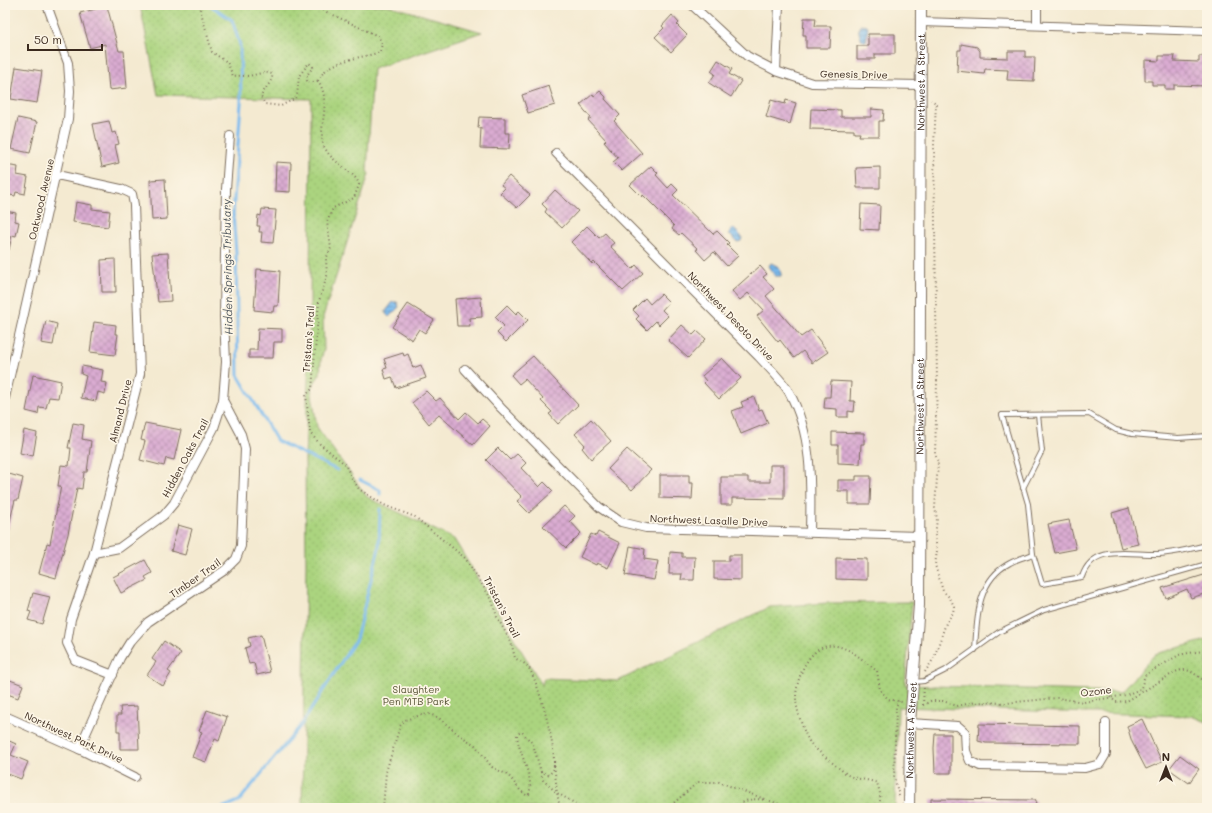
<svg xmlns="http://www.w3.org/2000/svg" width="1212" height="813" font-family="Mali,sans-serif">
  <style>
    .green { fill: url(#green-dots); stroke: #737f4e }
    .water { fill: url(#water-rules); stroke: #5b7286 }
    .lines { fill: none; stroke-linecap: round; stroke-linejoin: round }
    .stream { stroke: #7bbbef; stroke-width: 3 }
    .building { fill: url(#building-cross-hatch) }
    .service-casing { stroke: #7c6d5d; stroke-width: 6 }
    .minor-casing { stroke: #7c6d5d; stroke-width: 10 }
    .tertiary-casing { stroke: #7c6d5d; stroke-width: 12 }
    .path { stroke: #7c6d5d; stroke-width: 2; stroke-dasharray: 1 3; stroke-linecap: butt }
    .service { stroke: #fff; stroke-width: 4 }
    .minor { stroke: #fff; stroke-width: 8 }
    .tertiary { stroke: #fff; stroke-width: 10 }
    .labels { text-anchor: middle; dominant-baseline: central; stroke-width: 3.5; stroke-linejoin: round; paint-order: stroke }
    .street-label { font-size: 10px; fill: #3b2a1e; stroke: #fcf5e5 }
    .park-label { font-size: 10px; fill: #575436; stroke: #fcf5e5 }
    .water-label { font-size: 11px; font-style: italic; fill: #4e565d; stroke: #fcf5e5 }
  </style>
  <defs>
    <pattern id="green-dots" width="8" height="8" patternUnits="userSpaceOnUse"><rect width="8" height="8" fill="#abd47f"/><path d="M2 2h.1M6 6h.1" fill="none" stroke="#94b66d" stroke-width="1.8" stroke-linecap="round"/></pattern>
    <pattern id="water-rules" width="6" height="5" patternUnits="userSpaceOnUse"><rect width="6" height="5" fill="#7bbbef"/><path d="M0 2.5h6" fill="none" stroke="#6698c1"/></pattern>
    <pattern id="building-cross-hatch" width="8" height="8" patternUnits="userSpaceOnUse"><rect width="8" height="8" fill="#daacd2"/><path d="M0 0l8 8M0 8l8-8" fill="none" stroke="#b28caa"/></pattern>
  </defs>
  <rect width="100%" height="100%" fill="#fcf5e5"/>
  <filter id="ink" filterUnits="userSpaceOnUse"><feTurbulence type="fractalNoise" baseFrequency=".025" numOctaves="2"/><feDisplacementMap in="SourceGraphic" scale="8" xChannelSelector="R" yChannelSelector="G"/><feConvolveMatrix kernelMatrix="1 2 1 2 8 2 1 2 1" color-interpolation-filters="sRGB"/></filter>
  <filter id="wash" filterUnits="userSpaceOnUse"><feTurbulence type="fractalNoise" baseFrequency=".012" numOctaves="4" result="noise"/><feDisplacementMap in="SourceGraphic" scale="16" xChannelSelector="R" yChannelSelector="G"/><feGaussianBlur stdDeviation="0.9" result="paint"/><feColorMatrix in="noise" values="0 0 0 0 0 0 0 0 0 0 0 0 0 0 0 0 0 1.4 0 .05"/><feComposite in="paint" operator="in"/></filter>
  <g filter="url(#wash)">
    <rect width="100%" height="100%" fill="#f4ead1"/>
    <polygon class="green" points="140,5 387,5 482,32 373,69 367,171 369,174 323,317 324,349 321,359 320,374 311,388 317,427 367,497 454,539 542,685 544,678 618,681 770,607 828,603 912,602 905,685 1121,692 1155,654 1207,640 1207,722 1191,716 898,707 895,808 302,808 306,563 305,460 310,326 311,99 158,95"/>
    <g class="water">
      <path d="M860,25L868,26L866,41H863C860,37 857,30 860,25Z"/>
      <polygon points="731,229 734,229 742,237 741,241 737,242 729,234"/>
      <polygon points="771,263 779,267 781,273 781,276 775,276 769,266"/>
      <polygon points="393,302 397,302 399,307 389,317 386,314 386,311"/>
    </g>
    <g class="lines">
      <g class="stream">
        <polyline points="210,5 232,20 240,45 241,103 233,214 236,252 238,375 277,441 337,470"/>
        <polyline points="360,480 380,490 380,494"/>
        <polyline points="222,808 239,801 302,724 356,639 379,548 380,509"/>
      </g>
    </g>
    <g id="blocks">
      <g class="building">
        <polygon points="107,6 119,51 124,51 127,88 109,90 105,44 90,48 80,13"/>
        <polygon points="672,15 679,23 677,25 687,35 671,52 655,37 664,28 662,26"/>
        <polygon points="804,18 816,18 815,26 831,26 830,48 806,48 806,35 803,35"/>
        <polygon points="868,34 895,34 895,54 875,54 875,59 857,59 857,46 868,46"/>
        <polygon points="961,44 977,47 980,51 980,57 1008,58 1008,51 1025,51 1025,57 1035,57 1034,81 1007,80 1008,70 985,69 984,74 957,71 958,50 961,50"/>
        <polygon points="1159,56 1175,56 1174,61 1199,62 1199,56 1207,56 1207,86 1174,85 1174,89 1165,89 1165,85 1152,85 1152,81 1145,81 1145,60 1159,61"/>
        <polygon points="718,60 732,69 729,74 741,81 731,97 709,83 715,74 711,71"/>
        <polygon points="16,67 42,71 37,103 11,99"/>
        <polygon points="549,86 555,105 528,113 522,95"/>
        <polygon points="600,91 606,97 605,99 620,115 614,121 642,153 622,171 613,162 618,158 604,142 606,140 588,120 591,118 580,105 593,94 594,96"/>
        <polygon points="771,100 785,104 786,100 796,103 790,124 766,117"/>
        <polygon points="811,109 841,110 841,117 871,117 871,109 884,110 883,121 879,121 879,136 859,136 860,133 854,133 854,130 810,129"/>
        <polygon points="479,117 505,118 505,133 510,133 509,149 480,148 481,128 478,128"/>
        <polygon points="18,118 37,122 30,153 11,149"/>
        <polygon points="109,121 112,133 116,132 119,144 115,145 119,163 102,167 93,124"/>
        <polygon points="276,162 291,163 290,192 275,191"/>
        <polygon points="5,165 18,167 17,175 28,177 25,194 16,192 15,196 5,194"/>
        <polygon points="651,166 658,173 656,175 668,188 672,184 678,190 673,195 713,234 717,231 729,243 727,245 738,256 727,266 714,252 705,260 696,250 698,249 681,233 679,235 672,229 674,226 643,195 642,197 630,185"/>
        <polygon points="880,167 880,188 857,188 856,168"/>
        <polygon points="509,176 530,195 517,208 500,193 505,188 501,185"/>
        <polygon points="165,179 167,219 152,220 150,180"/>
        <polygon points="555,190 578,211 562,228 545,212 547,209 542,204"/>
        <polygon points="76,202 92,205 92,209 110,211 108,227 73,222"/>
        <polygon points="861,204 880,205 879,230 860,229"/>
        <polygon points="262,209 276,210 273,243 261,242 262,232 259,232 260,226 257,226 258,215 261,216"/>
        <polygon points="5,211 16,213 15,221 19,222 16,236 12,235 9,250 5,250"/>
        <polygon points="587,226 599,238 605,233 614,243 610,246 632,269 636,265 643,273 623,291 594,262 592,264 571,242"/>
        <polygon points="168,253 171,301 158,302 152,254"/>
        <polygon points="115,259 116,292 102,292 101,260"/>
        <polygon points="760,266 767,274 763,277 774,289 766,296 801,337 811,330 828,352 812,363 803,351 794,358 780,340 778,342 757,316 764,310 748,293 740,300 732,291"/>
        <polygon points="257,269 280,271 278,306 274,306 273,312 254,310"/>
        <polygon points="661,294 669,302 662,310 668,316 659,325 656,321 647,330 636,319 639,316 633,310 645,298 650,304"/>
        <polygon points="481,297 482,317 469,318 470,326 457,326 455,299"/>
        <polygon points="408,304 434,320 425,333 419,329 412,340 392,327"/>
        <polygon points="507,305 516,314 519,311 528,320 506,342 497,333 504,326 495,317"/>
        <polygon points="46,321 57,324 53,345 41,343"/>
        <polygon points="94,322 116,325 115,334 118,334 115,355 90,352"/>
        <polygon points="682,325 693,335 697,331 706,339 688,358 668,340"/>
        <polygon points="258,328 282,329 282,342 274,342 273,358 249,358 249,350 257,350"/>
        <polygon points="403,353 404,356 408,354 413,368 421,365 426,378 396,388 392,377 386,379 383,369 387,368 384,359"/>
        <polygon points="533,356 578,405 558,424 549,414 552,412 541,401 543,399 525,379 519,384 511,375"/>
        <polygon points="722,358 741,378 719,399 704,383 706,381 702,376"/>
        <polygon points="82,366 103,370 101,382 107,383 105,394 98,392 96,401 81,398 86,376 81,374"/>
        <polygon points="33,375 61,381 58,398 49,397 46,408 39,407 38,414 26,411"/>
        <polygon points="831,381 851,382 850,401 855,401 854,412 848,411 848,417 837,417 837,409 824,408 825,397 830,397"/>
        <polygon points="426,391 436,401 440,398 459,419 466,412 478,423 482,419 490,426 473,445 439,415 429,424 412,403"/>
        <polygon points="754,397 759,410 762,409 768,423 741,434 732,411 743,407 741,402"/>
        <polygon points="591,419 611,441 591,459 582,448 585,445 575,434"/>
        <polygon points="73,423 84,425 82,439 91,441 87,472 84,472 82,489 77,488 68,534 56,578 39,573 47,543 50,544 61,486 58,486 61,465 69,466 71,448 68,448"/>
        <polygon points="145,423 181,430 174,460 166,458 164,466 140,460 145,441 141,440"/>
        <polygon points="24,430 37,433 33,456 20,453"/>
        <polygon points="832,432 864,433 864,444 861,444 860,464 838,463 838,445 832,445"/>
        <polygon points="498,448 510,460 517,454 526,463 521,468 539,487 544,482 553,491 529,513 517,501 522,497 486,460"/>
        <polygon points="627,449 651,470 632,490 608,469"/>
        <polygon points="770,465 784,465 784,499 732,498 732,505 721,505 721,477 748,477 748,482 770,482"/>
        <polygon points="9,474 23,478 18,500 15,500 8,529 5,529 5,490"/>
        <polygon points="660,475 689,475 689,483 693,483 692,499 660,498"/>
        <polygon points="856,476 871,476 870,504 849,504 849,491 838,491 838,480 856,480"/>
        <polygon points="564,506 575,516 570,521 581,533 566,548 543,526"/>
        <polygon points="1129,508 1138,544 1121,548 1112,513"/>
        <polygon points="1069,520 1076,549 1055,553 1048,524"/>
        <polygon points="178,525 192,529 185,555 171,551"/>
        <polygon points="598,532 620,543 608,568 597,563 596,565 580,557 591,534 596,536"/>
        <polygon points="630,546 645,549 644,559 658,561 654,580 625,575"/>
        <polygon points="670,552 682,553 682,557 695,557 694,580 681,580 682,574 669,574"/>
        <polygon points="729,555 741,555 741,580 714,579 714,561 729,561"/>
        <polygon points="836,558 867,559 867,580 836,579"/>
        <polygon points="145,560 152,573 145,577 147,580 121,593 113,577"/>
        <polygon points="1207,574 1207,593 1191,598 1187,589 1166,598 1162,588"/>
        <polygon points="33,593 50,597 42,624 28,620 31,612 28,611"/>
        <polygon points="261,635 270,672 257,675 254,663 249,664 245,648 250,646 248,638"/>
        <polygon points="164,641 181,653 168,671 171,673 163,686 147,675 156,662 152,659"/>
        <polygon points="5,678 23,685 18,698 5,693"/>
        <polygon points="137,706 139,749 120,749 120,731 117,731 117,715 121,715 120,707"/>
        <polygon points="207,710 227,717 219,741 215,739 206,762 192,757 202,732 199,731"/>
        <polygon points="1142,719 1162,762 1146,769 1132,742 1127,726"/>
        <polygon points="979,724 1080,726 1080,744 986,743 978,741"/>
        <polygon points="935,734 951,734 951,773 935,773 934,748"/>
        <polygon points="5,739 16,744 11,755 28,762 21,779 5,773"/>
        <polygon points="1180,755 1199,769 1189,783 1169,769"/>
        <polygon points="931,799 1036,800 1035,808 931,808"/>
      </g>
    </g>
  </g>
  <g filter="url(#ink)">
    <use href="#blocks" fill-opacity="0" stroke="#7c6d5d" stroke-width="1"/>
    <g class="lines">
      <defs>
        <g id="service">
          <polyline points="1023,488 1042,451 1038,415"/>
          <polyline points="1033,554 1028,504 1002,415 1089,414 1116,430 1132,434 1178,438 1207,436"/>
          <path d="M975,650C977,617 977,580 1010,563C1017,559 1026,557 1033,554L1042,584L1082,577C1093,543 1130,555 1158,554C1174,553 1191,549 1207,545"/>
          <polyline points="914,682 924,681 946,670 999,632 1044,610 1207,564"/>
        </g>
        <g id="minor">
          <polyline points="692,5 747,56 776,71 812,83 921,85"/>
          <polyline points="921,22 1207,31"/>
          <polyline points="1037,25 1037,5"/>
          <polyline points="776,71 779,5"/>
          <path d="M556,153L759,357C769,368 781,379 789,392C813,435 811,485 810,532"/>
          <polyline points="57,175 121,189 132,194 134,205 140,374 94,553 71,619 67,643 75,660 113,675"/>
          <polyline points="465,369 501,408 599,507 621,522 646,528 919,536"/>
          <polyline points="5,398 68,119 70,91 68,63 47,5"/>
          <polyline points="94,553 119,548 164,515 174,503 214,428 223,400 226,362 224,317 226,189 230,136"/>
          <polyline points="5,716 79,749 135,777"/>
          <polyline points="910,723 958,726 965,732 966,751 970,761 980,766 1085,768 1100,764 1106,754 1106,722"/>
          <polyline points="79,749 120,658 130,642 148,622 225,570 236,559 241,546 245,449 241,434 223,400"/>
        </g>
        <g id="tertiary">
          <path id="s1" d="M909,808L910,723L919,605L921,5"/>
        </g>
      </defs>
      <use href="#service" class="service-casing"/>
      <use href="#minor" class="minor-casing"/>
      <use href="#tertiary" class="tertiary-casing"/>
      <g class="path">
        <path d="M199,5L212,52L227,62L233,76C239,75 247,77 253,75C259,74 265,71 272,74C274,81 263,89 261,97L265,104L281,106L294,99L297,96L299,76L309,63L313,67L307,75V81L308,83L318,81"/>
        <path d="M312,5L378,36L382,44L380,52C360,59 327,59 318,81C334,104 314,132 326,150C333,163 358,174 359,185L354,198L333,208L327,222L331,248L326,259L327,276L319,301L312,389L306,395L310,433L320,444L345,464L351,477L359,489L384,505L415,517L465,558L492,600L497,617L511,642L515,658C519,661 525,663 528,667C538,679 559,756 553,770C552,772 550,773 549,775L541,772L533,744L522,732L517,734C517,750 535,778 529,794L526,795L520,790L508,775L492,767L475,745L458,734L439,718L430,714L421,715L405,720L400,726L386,772L383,808"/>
        <polyline points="925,672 934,658 946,623 953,613 954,606 950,598 943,591 935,565 937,551 935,536 937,519 935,508 938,462 935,454 937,382 934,145 936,103 931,100"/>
        <path d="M1110,697L1116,702L1127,701L1175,672C1190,666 1194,675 1207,682"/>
        <polyline points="923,705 924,686"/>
        <path d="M923,705L931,701H943L957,706L976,702L1006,703L1057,698L1084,702L1126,695L1140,689C1143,685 1143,678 1146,674C1148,673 1176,657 1179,655C1186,653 1199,652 1207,650"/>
        <polyline points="554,762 557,793 576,804 577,808"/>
        <polyline points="541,772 543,780 557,793 560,808"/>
        <polyline points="899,796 894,777 896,706 899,701"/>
        <polyline points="668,808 698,782 719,782 767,800"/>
        <path d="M732,808C738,807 743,801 749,800C764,797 776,803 789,808"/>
        <path d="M876,808C883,801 880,792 877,783C868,779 857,780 848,775C841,770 816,750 811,744C804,735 796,709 796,698C796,677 810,642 836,646C851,648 865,662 877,671L880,690L888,699L902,702"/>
      </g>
      <use href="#service" class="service"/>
      <use href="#minor" class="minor"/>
      <use href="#tertiary" class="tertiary"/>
    </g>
  </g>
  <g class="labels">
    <g class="street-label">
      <text transform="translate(854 74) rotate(1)">Genesis Drive</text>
      <text stroke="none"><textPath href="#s1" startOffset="726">Northwest A Street</textPath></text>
      <text transform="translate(41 199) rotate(-77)">Oakwood Avenue</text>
      <text transform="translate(731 316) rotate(46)">Northwest Desoto Drive</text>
      <text transform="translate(308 339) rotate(-86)">Tristan's Trail</text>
      <text stroke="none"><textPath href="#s1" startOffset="402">Northwest A Street</textPath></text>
      <text transform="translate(120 411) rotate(-76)">Almand Drive</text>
      <text transform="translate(185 458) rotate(-62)">Hidden Oaks Trail</text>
      <text transform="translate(709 520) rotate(2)">Northwest Lasalle Drive</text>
      <text transform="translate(195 578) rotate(-35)">Timber Trail</text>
      <text transform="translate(502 607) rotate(63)">Tristan's Trail</text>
      <text transform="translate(1096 691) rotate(-7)">Ozone</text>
      <text stroke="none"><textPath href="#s1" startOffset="78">Northwest A Street</textPath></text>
      <text transform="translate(74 737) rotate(25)">Northwest Park Drive</text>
    </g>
    <g class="park-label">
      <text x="416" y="689">Slaughter<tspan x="416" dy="12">Pen MTB Park</tspan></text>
    </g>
    <g class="water-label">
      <text transform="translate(227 267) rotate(-91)">Hidden Springs Tributary</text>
    </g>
  </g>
  <rect width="1212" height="813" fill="none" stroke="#fcf5e5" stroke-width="20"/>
  <g transform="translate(1166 767)" stroke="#fcf5e5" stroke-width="3" paint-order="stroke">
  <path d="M0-3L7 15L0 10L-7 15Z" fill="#3b2a1e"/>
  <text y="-6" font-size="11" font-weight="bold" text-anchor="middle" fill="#3b2a1e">N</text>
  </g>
  <path d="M28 44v6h74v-6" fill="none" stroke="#3b2a1e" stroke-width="2"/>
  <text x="34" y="44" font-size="12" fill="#3b2a1e" stroke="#fcf5e5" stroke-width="3" paint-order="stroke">50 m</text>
</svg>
